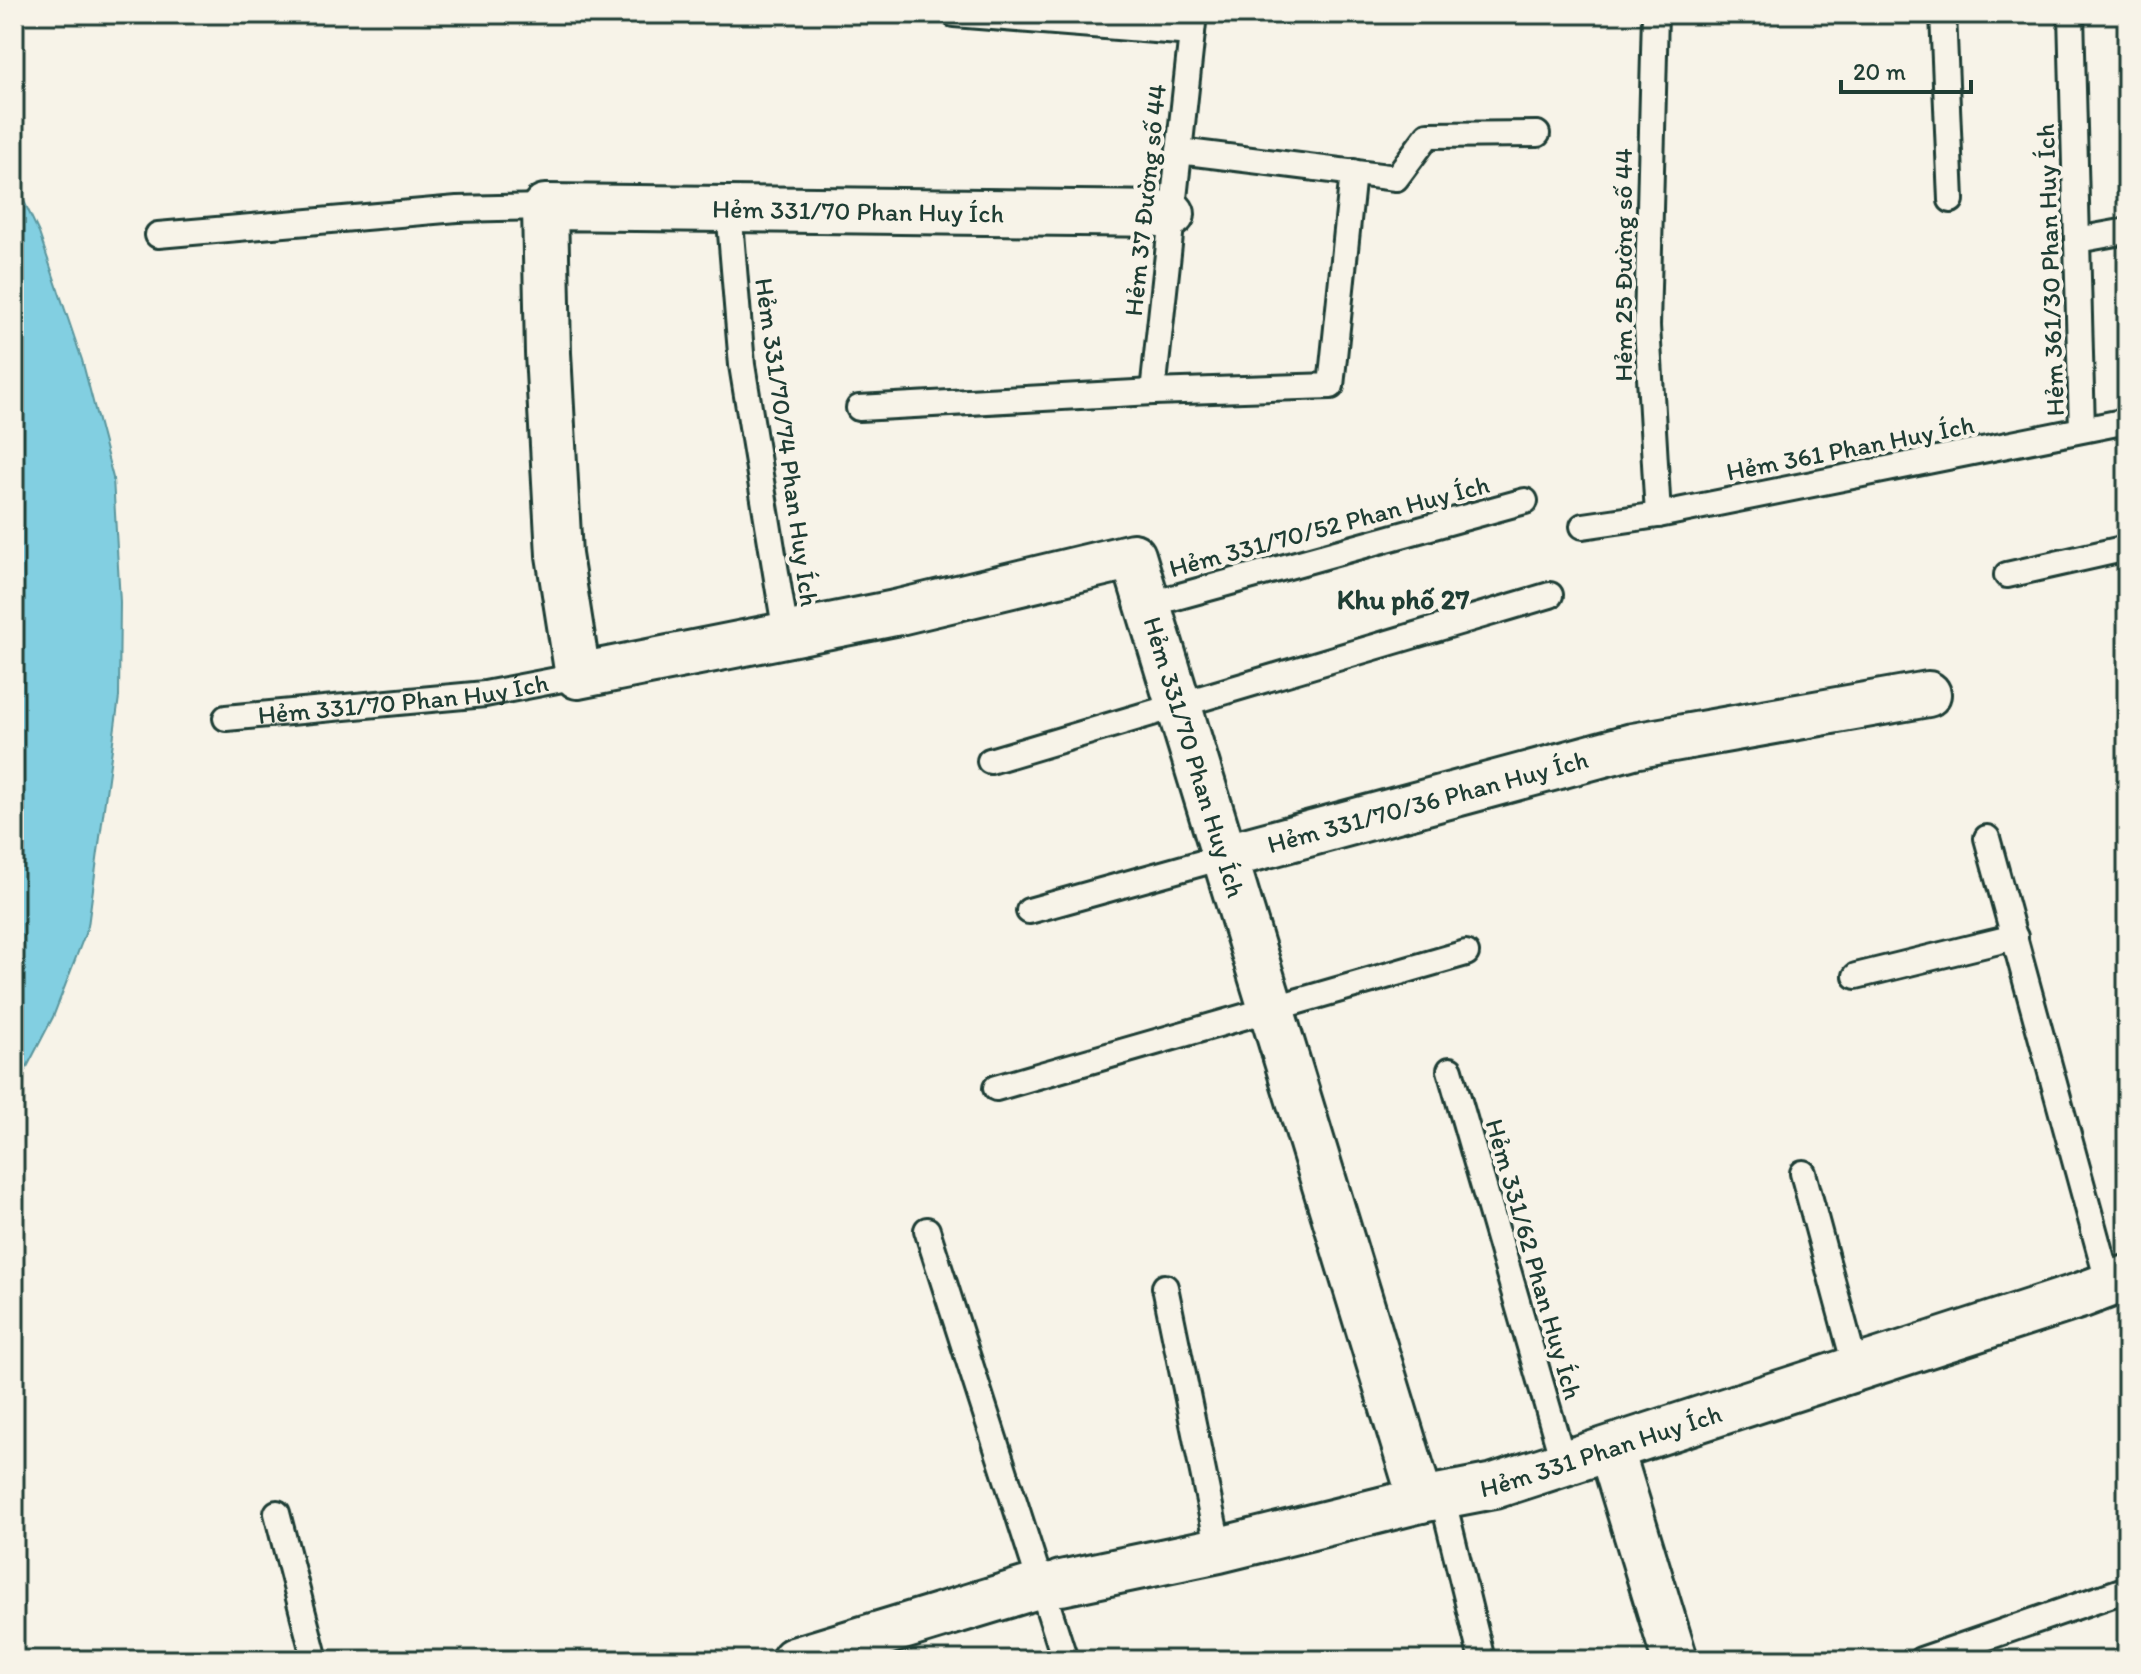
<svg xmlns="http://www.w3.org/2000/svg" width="2141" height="1674" font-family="Itim,sans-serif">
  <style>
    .water { fill: #82cfe1; stroke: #5a959c; stroke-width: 2 }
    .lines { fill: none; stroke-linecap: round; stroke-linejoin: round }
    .lane-casing { stroke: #1f3d34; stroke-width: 30 }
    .street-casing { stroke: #1f3d34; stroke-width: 50 }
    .lane { stroke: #f7f3e8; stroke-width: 24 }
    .street { stroke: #f7f3e8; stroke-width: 44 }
    .labels { text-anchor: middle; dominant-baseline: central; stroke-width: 8; stroke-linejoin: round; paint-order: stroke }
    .street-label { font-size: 26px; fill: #1f3d34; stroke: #f7f3e8 }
    .neighbourhood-label { font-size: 28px; font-weight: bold; fill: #1f3d34; stroke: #f7f3e8 }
  </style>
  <rect width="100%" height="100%" fill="#f7f3e8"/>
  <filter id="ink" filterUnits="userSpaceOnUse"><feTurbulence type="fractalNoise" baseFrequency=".0125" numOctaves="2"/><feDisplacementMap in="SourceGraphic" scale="16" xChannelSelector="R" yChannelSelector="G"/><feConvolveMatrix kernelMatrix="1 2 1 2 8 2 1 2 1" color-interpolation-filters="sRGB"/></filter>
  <g filter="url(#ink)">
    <polygon class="water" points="14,180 39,233 82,360 113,478 120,602 119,697 88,926 53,1017 14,1092"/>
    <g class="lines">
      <defs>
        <g id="lane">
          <polyline points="954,14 1192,33"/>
          <polyline points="1655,14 1647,326 1658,515"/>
          <polyline points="1943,14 1951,200"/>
          <polyline points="2071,14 2082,429"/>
          <polyline points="1179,151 1396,178 1428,135 1537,134"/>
          <polyline points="729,209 742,365 786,634"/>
          <polyline points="158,235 457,209 545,207"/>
          <polyline points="2077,240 2127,231"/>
          <polyline points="1153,392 1194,14"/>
          <polyline points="859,408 1153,392 1331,386 1353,172"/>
          <polyline points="1583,526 1658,515 2127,421"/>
          <polyline points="2007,575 2127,548"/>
          <polyline points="1147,605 1525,501"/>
          <path id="s1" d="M226,718L485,694L578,676"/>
          <polyline points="990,761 1550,595"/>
          <polyline points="1987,838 2109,1285"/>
          <polyline points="1029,911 1223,857"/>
          <polyline points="1856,976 2015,937"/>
          <polyline points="1450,1070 1564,1464"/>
          <polyline points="996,1088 1466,953"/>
          <polyline points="1803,1173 1856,1369"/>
          <polyline points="927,1230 1065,1660"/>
          <polyline points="1165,1287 1219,1550"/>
          <polyline points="1442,1496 1482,1660"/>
          <polyline points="277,1513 315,1660"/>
          <polyline points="1921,1660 2127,1589"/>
        </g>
        <g id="street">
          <path id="s2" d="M1172,214L545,207L548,353L559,555L578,676L895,613L1133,556L1421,1500"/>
          <path id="s3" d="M1223,857L1633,746L1928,694"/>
          <polyline points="1611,1450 1675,1660"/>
          <path id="s4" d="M1061,1583L1219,1550L1421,1500L1494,1486L2082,1295L2127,1278"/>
          <polyline points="794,1660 1041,1585"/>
        </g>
      </defs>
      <use href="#lane" class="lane-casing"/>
      <use href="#street" class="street-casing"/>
      <use href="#lane" class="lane"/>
      <use href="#street" class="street"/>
    </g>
  </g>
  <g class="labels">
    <g class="street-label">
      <text transform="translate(1145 200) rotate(-84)">Hẻm 37 Đường số 44</text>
      <text transform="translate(858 211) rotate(1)">Hẻm 331/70 Phan Huy Ích</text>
      <text transform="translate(1623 265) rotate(-90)">Hẻm 25 Đường số 44</text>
      <text transform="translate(2050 270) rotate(-92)">Hẻm 361/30 Phan Huy Ích</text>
      <text transform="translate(787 442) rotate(82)">Hẻm 331/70/74 Phan Huy Ích</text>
      <text transform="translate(1850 448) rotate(-11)">Hẻm 361 Phan Huy Ích</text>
      <text transform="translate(1329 526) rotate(-15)">Hẻm 331/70/52 Phan Huy Ích</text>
      <text stroke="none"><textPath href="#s1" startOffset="178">Hẻm 331/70 Phan Huy Ích</textPath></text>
      <text stroke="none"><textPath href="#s2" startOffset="1876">Hẻm 331/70 Phan Huy Ích</textPath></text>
      <text stroke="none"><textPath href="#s3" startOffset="212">Hẻm 331/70/36 Phan Huy Ích</textPath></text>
      <text transform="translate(1534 1259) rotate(74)">Hẻm 331/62 Phan Huy Ích</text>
      <text stroke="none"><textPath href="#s4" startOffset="556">Hẻm 331 Phan Huy Ích</textPath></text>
    </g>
    <g class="neighbourhood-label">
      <text x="1403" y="599">Khu phố 27</text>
    </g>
  </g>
  <rect width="2141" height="1674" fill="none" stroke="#f7f3e8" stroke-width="48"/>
  <rect x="24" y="24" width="2093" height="1626" fill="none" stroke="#1f3d34" stroke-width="3" filter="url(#ink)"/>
  <path d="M1841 80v12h130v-12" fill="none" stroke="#1f3d34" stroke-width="4"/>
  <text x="1853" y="80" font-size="24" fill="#1f3d34" stroke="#f7f3e8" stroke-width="6" paint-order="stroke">20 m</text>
</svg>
